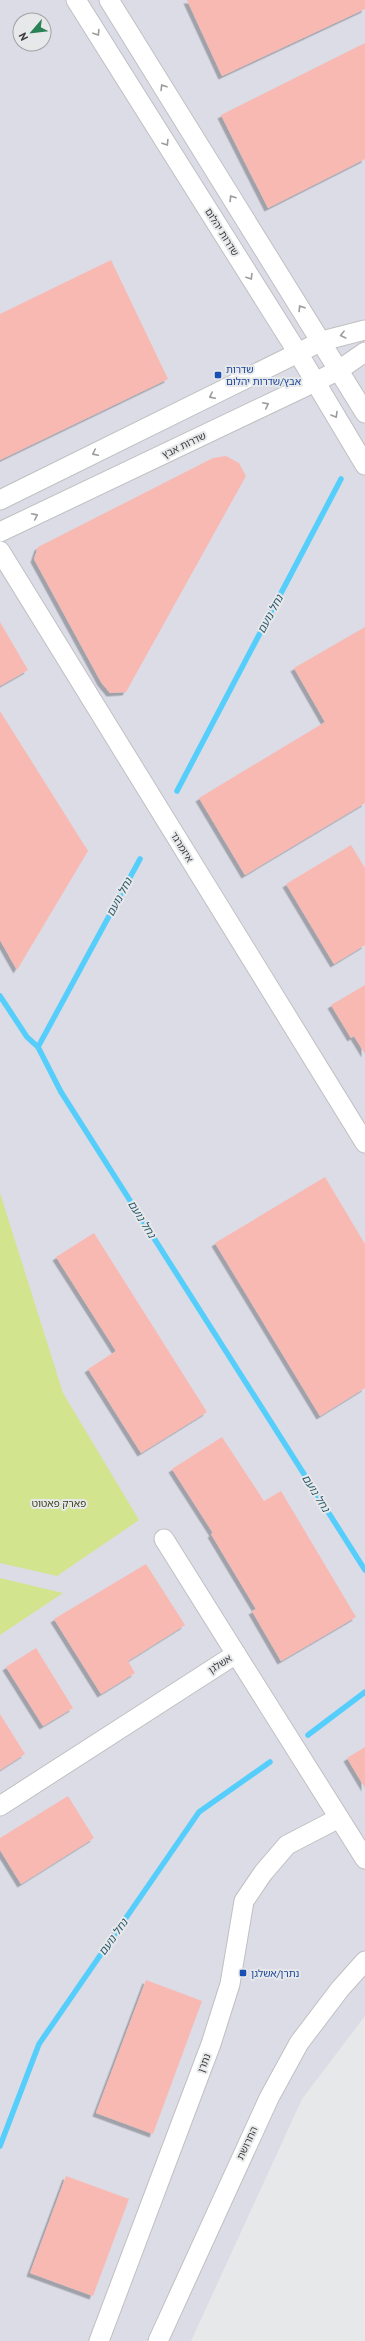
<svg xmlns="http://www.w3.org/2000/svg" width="365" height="2341" font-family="'PT Sans','Noto Sans Hebrew',sans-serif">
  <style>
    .built { fill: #dbdce6; fill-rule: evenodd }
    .green { fill: #d3e48e }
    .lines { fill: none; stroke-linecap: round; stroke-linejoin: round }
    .stream { stroke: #56cefc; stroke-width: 5.5 }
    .building { fill: #f9b9b3; filter: url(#shadow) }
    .minor-casing { stroke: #c0c0c3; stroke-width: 21 }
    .minor { stroke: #fff; stroke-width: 19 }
    .oneway { stroke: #9c9c9d }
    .transit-dot { fill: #1a4fb4; stroke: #e7e8ea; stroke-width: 1.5 }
    .labels { text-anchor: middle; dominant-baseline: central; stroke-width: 4; stroke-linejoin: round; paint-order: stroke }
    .street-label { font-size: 10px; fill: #3a3a3b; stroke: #e7e8ea }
    .transit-label { font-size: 10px; fill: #164399; stroke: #e7e8ea; text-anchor: start }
    .park-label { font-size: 10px; fill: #373e15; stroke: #e7e8ea }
    .water-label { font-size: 11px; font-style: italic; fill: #29596d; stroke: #e7e8ea }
  </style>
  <defs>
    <filter id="shadow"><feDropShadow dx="-3.5" dy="3.5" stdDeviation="0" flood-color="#0004"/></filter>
  </defs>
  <rect width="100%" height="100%" fill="#e7e8ea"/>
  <path class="built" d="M0,0H365V2016L302,2099L191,2341H0ZM20,20H44V44H20Z"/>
  <g class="green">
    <polygon points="0,1193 63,1393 139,1520 57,1576 0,1563"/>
    <polygon points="0,1578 63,1593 0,1635"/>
  </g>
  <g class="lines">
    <g class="stream">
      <polyline points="177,791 341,479"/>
      <polyline points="140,859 38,1047 61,1092 365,1570"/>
      <polyline points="0,996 27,1037 38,1047"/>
      <polyline points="308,1735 365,1692"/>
      <polyline points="0,2146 39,2044 199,1812 270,1762"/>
    </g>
  </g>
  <g class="building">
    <polygon points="187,0 365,0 365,9 222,76"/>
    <polygon points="365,43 365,159 268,208 221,115"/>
    <polygon points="111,260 168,379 0,460 0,314"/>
    <polygon points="226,456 239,463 246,476 126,692 110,693 101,682 34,559 38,547 213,458"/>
    <polygon points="0,622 28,670 0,686"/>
    <polygon points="365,627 365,803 245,875 199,798 325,722 294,668"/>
    <polygon points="0,711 88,851 17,970 0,940"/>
    <polygon points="351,845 365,868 365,945 334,964 286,884"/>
    <polygon points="365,985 365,1054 354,1036 351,1038 331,1005"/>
    <polygon points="325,1177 365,1244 365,1388 320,1416 215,1243"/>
    <polygon points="94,1233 207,1412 141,1453 88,1369 116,1351 56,1257"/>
    <polygon points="222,1437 264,1501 281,1491 356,1617 281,1661 252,1611 256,1609 211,1534 213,1533 172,1469"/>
    <polygon points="146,1564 185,1625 128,1661 135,1673 101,1694 54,1619"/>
    <polygon points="36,1648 73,1708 43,1726 6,1667"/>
    <polygon points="0,1714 25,1754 0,1770"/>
    <polygon points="365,1747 365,1788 347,1758"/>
    <polygon points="68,1796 94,1838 21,1884 0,1850 0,1838"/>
    <polygon points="146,1980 202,2001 153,2134 96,2113"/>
    <polygon points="66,2176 129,2199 93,2296 30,2273"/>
  </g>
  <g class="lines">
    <defs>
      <g id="minor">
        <polyline points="76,0 298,353 365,465"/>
        <polyline points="109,0 365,413"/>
        <polyline points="0,500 322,341 365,330"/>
        <polyline points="0,532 315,382 339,370 365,352"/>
        <polyline points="0,551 365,1143"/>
        <polyline points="164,1539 236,1654"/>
        <polyline points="0,1806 236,1654 365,1859"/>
        <polyline points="99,2341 211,2044 230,1984 244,1901 263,1873 287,1845 339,1818"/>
        <polyline points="158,2341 269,2098 299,2043 340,1989 365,1961"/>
      </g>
    </defs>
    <use href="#minor" class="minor-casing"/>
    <use href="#minor" class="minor"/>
  </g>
  <defs><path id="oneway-chevron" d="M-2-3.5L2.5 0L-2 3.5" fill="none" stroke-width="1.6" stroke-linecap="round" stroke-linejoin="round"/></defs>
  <g class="oneway">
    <use href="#oneway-chevron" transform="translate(97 33) rotate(58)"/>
    <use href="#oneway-chevron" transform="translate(163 87) rotate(-122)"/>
    <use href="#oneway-chevron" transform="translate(166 143) rotate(58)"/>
    <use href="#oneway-chevron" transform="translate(232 198) rotate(-122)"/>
    <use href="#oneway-chevron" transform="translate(250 277) rotate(58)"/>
    <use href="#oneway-chevron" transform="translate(301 308) rotate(-122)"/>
    <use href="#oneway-chevron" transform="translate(343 335) rotate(166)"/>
    <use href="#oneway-chevron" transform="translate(212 396) rotate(154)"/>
    <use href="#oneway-chevron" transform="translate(266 405) rotate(-26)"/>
    <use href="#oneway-chevron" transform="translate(335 415) rotate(59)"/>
    <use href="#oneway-chevron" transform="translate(95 453) rotate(154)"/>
    <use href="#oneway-chevron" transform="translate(35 516) rotate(-26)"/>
  </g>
  <g class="transit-dot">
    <rect x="214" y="371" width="8" height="8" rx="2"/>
    <rect x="239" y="1969" width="8" height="8" rx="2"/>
  </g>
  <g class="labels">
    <g class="street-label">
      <text transform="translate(222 232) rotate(58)">שדרות יהלום</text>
      <text transform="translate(184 445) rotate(-26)">שדרות אבץ</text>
      <text transform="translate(182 847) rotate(58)">איזמרגד</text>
      <text transform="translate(220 1664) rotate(-33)">אשלגן</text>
      <text transform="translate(204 2063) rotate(-69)">נתרן</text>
      <text transform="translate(247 2143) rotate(-65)">החרושת</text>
    </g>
    <g class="transit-label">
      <text x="226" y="369">שדרות<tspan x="226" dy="12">אבץ/שדרות יהלום</tspan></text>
      <text x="251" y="1973">נתרן/אשלגן</text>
    </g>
    <g class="park-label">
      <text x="59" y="1503">פארק פאטוט</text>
    </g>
    <g class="water-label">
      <text transform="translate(270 614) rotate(-62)">נחל נועם</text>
      <text transform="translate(119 897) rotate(-62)">נחל נועם</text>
      <text transform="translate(142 1219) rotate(58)">נחל נועם</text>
      <text transform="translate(316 1493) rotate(58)">נחל נועם</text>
      <text transform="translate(113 1937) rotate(-55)">נחל נועם</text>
    </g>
  </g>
  <g transform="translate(32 32) rotate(242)"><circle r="19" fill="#e7e8ea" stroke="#a2a2a4"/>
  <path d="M0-3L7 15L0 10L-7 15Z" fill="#2a8155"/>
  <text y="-6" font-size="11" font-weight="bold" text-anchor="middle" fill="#3a3a3b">N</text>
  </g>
</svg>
